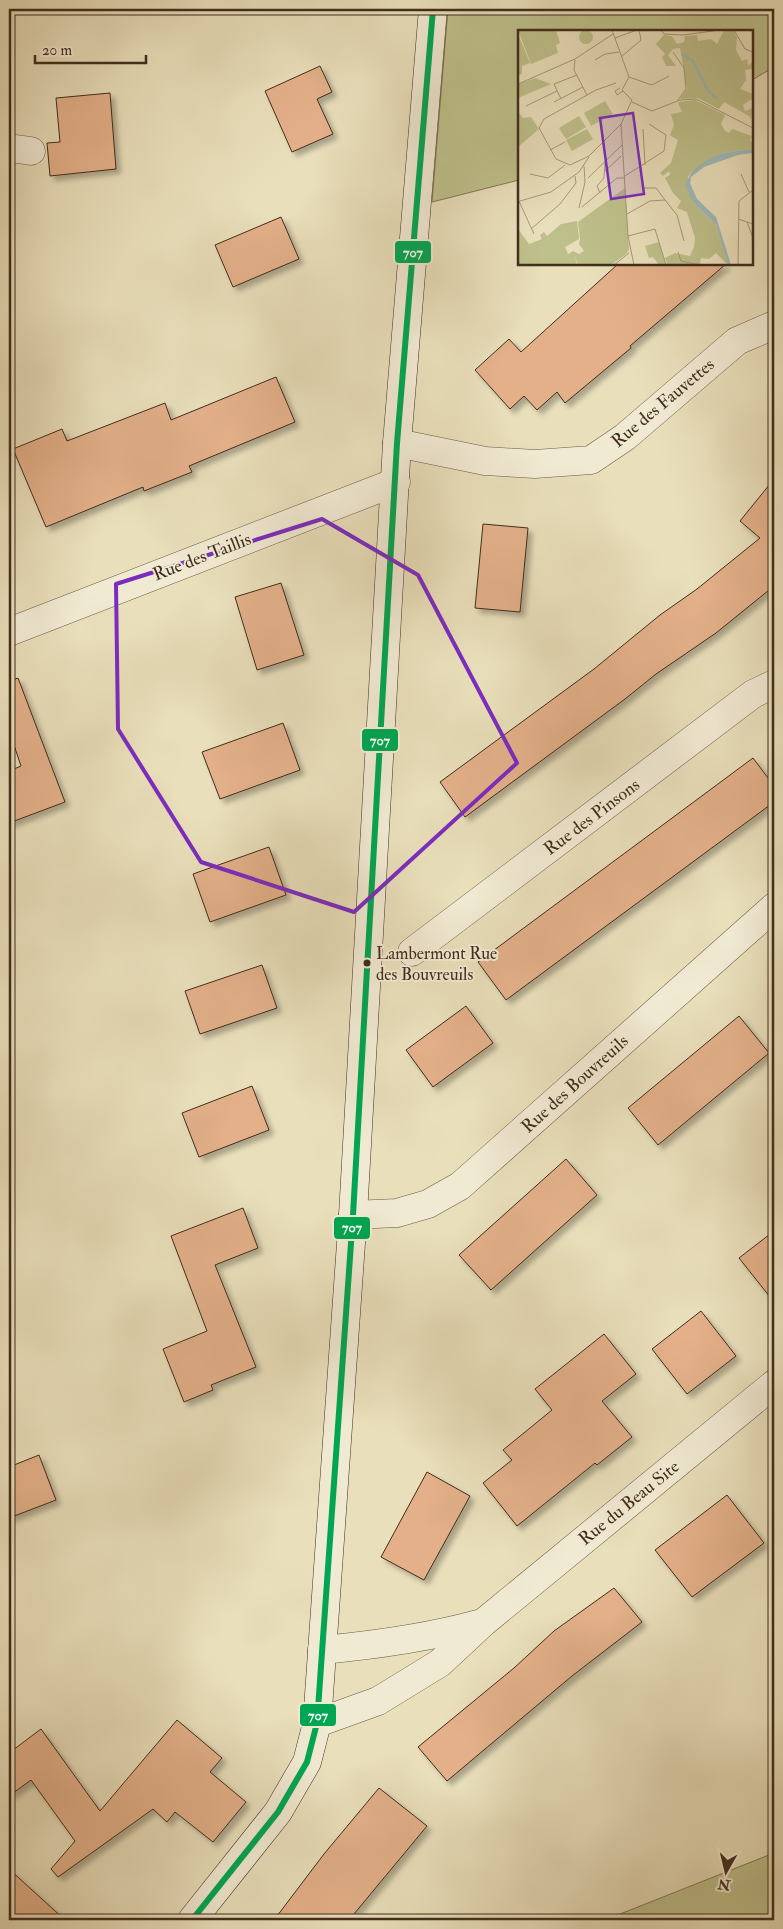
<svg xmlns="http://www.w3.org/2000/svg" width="783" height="1929" font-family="'IM FELL Double Pica',serif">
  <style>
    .green { fill: #bec08b; stroke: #807654 }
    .building { fill: #e3b089; stroke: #412d1c; filter: url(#shadow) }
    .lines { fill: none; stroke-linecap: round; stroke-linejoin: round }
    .street-casing { stroke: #6b5a44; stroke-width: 29 }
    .secondary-casing { stroke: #412d1c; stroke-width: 29 }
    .street { stroke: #f1ead3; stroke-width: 28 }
    .secondary { stroke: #f1ead3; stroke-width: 28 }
    .bus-1-casing { stroke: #f1ead3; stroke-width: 10 }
    .bus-1 { stroke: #00a651; stroke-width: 6 }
    .marked { fill: none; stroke: #7b2cbf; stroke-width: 4; stroke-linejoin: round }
    .bus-dot { fill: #412d1c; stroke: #f1ead3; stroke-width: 2 }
    .labels { text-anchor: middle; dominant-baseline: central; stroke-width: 4; stroke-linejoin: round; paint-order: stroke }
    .bus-label { font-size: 17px; fill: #412d1c; stroke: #f1ead3; text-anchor: start }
    .street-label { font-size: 18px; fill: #412d1c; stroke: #f1ead3 }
    .inset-river { fill: none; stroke: #9eb9bc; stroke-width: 2.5 }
    .inset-road { fill: none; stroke: #a6987b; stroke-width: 1 }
    .view { fill: #7b2cbf; fill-opacity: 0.15; stroke: #7b2cbf; stroke-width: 2.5 }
    .inset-edge { fill: none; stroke: #412d1c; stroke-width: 2.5 }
    .line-badge { stroke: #f1ead3; stroke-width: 2 }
    .badge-label { font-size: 14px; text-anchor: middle; font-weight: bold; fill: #fff }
  </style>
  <defs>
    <filter id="shadow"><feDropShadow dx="4.5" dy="4.5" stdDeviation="2.5" flood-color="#0004"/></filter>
  </defs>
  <rect width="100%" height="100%" fill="#e9dfbb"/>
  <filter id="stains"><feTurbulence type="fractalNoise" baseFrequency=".004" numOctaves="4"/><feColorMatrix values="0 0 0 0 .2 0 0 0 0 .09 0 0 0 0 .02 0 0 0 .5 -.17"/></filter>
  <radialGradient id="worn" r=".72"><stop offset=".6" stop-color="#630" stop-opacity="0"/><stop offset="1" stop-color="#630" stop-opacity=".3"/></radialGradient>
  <g class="green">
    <polygon points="448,9 774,9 774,67 752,80 752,31 519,31 519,180 432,202"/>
    <polygon points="774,1853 774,1920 605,1920"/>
  </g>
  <g class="building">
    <polygon points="320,66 332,92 317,99 333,134 292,152 265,91"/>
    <polygon points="110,93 116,169 50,176 47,143 60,142 56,98"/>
    <polygon points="281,217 299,259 233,287 215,245"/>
    <polygon points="618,264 726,264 630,346 631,348 565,403 557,392 537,410 524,396 510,409 475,370 509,339 521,352"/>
    <polygon points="276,377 295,422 189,466 192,472 144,491 143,487 46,527 13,449 62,429 67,441 165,403 171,420"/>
    <polygon points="774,479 774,586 716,633 656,674 625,699 465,817 440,782 594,669 660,615 697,589 760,538 740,521"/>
    <polygon points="483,524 528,528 520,612 475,608"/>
    <polygon points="281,583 304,655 257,670 235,597"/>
    <polygon points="18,678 65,802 9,823 9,771 21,766 9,730 9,681"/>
    <polygon points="283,723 300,770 220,799 202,752"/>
    <polygon points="753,758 774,786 774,802 506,1000 478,962"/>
    <polygon points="269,847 286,895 210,922 193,874"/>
    <polygon points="262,965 277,1008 200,1034 185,991"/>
    <polygon points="466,1006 493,1043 433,1087 406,1050"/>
    <polygon points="739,1016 769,1053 658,1145 628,1108"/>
    <polygon points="252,1086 269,1130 199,1157 182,1113"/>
    <polygon points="566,1159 597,1195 491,1290 459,1255"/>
    <polygon points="243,1208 258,1248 215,1265 256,1367 211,1385 213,1390 184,1402 163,1349 207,1331 171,1236"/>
    <polygon points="774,1231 774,1302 739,1258"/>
    <polygon points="701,1311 736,1356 687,1394 652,1349"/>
    <polygon points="604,1334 636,1374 602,1401 632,1437 597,1465 595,1463 517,1526 483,1483 512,1460 503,1450 552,1410 535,1389"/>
    <polygon points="39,1455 56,1500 9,1518 9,1467"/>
    <polygon points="427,1472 470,1496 424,1580 381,1557"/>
    <polygon points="727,1495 764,1543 692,1597 655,1550"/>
    <polygon points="614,1588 642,1622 572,1676 447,1781 418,1747 514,1668 554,1631"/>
    <polygon points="177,1720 222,1758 210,1772 246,1802 213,1842 175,1812 167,1822 153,1809 58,1877 51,1869 75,1841 31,1780 9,1796 9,1753 41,1729 100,1811"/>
    <polygon points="379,1788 427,1826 349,1920 274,1920 324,1854"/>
    <polygon points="9,1869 65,1920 9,1920"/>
  </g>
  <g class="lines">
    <defs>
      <g id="street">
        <polyline points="9,148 31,151"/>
        <polyline points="397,443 485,461 535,464 591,460 625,437 737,341 774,325"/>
        <polyline points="9,632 396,482"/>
        <polyline points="412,952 753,694 774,684"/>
        <polyline points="353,1215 397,1213 428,1204 460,1186 774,907"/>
        <path d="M322,1650C375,1645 427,1638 478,1624"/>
        <polyline points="317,1723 378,1701 440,1663 484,1622 774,1384"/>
      </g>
      <polyline id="secondary" points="192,1920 278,1812 307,1762 317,1723 353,1215 397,443 433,9"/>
    </defs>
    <use href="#street" class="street-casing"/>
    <use href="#secondary" class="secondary-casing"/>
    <use href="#street" class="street"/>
    <use href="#secondary" class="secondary"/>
    <defs>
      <polyline id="bus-1" points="192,1920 278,1812 307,1762 317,1723 353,1215 397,443 433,9"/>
    </defs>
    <use href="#bus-1" class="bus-1-casing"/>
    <use href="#bus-1" class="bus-1"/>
  </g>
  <path class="marked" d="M322,519L418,575L517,763L354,912L201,862L118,729L116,584Z"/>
  <circle class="bus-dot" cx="367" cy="963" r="4.5"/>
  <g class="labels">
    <g class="bus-label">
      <text x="376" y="953">Lambermont Rue<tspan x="376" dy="21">des Bouvreuils</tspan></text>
    </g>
    <g class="street-label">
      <text transform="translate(663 403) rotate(-40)">Rue des Fauvettes</text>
      <text transform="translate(202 557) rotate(-21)">Rue des Taillis</text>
      <text transform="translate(592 817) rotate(-37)">Rue des Pinsons</text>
      <text transform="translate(575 1084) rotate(-42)">Rue des Bouvreuils</text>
      <text transform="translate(629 1503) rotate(-39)">Rue du Beau Site</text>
    </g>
  </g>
  <g transform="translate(518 30)">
    <rect width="235" height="235" fill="#e9dfbb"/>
    <path d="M0,0H38L42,13L38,15L40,23L13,34ZM206,0H215L219,7L218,20L224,31L229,29L230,36L235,31V39L227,40L228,50L222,59L235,64V73L234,69L225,75L227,81L235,78L233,90L231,86L206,72L201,79L180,68L162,69L169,59L162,18L155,19L150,25L158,36H148L144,27L147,24L138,14L146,5L154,6L159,14L166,12L167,6L179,5L180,11L193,9L199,14ZM61 7a7 7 0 1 1 14 0a7 7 0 1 1-14 0ZM0,4L12,33L4,36V44L0,45ZM17,48L33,54L0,68V54ZM177,70L207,85L203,94L207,101L211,103L214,99L234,106L232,111L235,112V119L204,123L175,140L170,147L175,172L198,195L210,235L198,223L191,229L183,228L182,235L149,234L147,228L157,223L172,226L176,217L177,208L169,182L159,178L163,171L155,163L147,148L152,145L151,141L145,146L142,143L153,133L160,110L152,105L156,95L153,84L164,82L160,72ZM87,71L95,84L73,96L66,83ZM0,81L5,88L13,87L21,99L0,117ZM61,86L68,97L48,109L41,98ZM69,99L75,109L54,121L48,110ZM107,158L111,220L107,225L93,235H60L57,226L59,235H0V199L11,214L24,209L22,205L26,202L29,206L43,194L59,191L61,209L47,217L50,224L55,221L61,224L66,221L61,214L62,209L60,192ZM141,212L148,235H141L135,227L131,228L127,216Z" fill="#bec08b"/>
    <path d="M235,119V123L220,125L186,137L173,147L172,153L179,169L198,187L213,235H210L198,195L175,172L167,155L175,140L188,131L204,123Z" fill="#9eb9bc"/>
    <path class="inset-river" d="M164,24L175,31L189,59L199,69"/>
    <path class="inset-road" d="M94,0L111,47L104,60L114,70L103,94L110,206L116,235M143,0L146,4L165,5L202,0M216,0L227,19L235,22M97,8L119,0M155,22L166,38L168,59L160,70M103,27L123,10L121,0M57,30L56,40L69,65M77,30L87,24L101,22M111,47L134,55L151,46M98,53L78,60L26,89L21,98L38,129L52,135L71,126L103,94M0,54L57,29L95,4M102,58L97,61L99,65L105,61M43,69L36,54L59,45M36,72L65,57M114,72L134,81L162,70L178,69L235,98M8,76L39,61M125,99L127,135M32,120L47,112M86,142L103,126M12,144L30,148L47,135M223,144L231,162M107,146L146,121L148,105L131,94M70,148L104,115M124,158H138L147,170M82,163L79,156L86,148L87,133M0,169L16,204M2,171L33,162L61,142L71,127M64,177L99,148H107M61,178L67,152L66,136M109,184L132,171L147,170L159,185L166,211M220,189L235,194M229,192L235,208M13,199L42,174L58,153L57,146M110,206L137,199L148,235M160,222L163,231L182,235M96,235L111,223M220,235L221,171L235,160"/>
    <path class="view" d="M115,83L126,164L93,169L82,88Z"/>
    <rect width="235" height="235" class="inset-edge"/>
  </g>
  <g class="line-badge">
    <rect x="394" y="240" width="38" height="24" rx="5" fill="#00a651"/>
    <rect x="361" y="728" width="38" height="24" rx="5" fill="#00a651"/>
    <rect x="333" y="1216" width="38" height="24" rx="5" fill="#00a651"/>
    <rect x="299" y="1703" width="38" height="24" rx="5" fill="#00a651"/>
  </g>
  <g class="badge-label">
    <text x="413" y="257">707</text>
    <text x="380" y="745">707</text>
    <text x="352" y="1232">707</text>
    <text x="318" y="1720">707</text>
  </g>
  <rect width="783" height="1929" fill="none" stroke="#e9dfbb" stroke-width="30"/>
  <rect x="10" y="10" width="763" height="1909" fill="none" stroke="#412d1c" stroke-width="2.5"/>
  <rect x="15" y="15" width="753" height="1899" fill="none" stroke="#412d1c"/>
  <g transform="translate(726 1872) rotate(188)" stroke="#f1ead3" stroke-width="4" paint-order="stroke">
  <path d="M0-4L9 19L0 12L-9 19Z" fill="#412d1c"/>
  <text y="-8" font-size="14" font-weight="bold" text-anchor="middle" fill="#412d1c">N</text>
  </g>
  <path d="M35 55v8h111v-8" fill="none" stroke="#412d1c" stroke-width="2.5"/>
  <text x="42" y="55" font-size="15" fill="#412d1c" stroke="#f1ead3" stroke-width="4" paint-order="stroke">20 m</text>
  <rect width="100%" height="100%" filter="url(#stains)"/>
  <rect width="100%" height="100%" fill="url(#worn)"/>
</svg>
